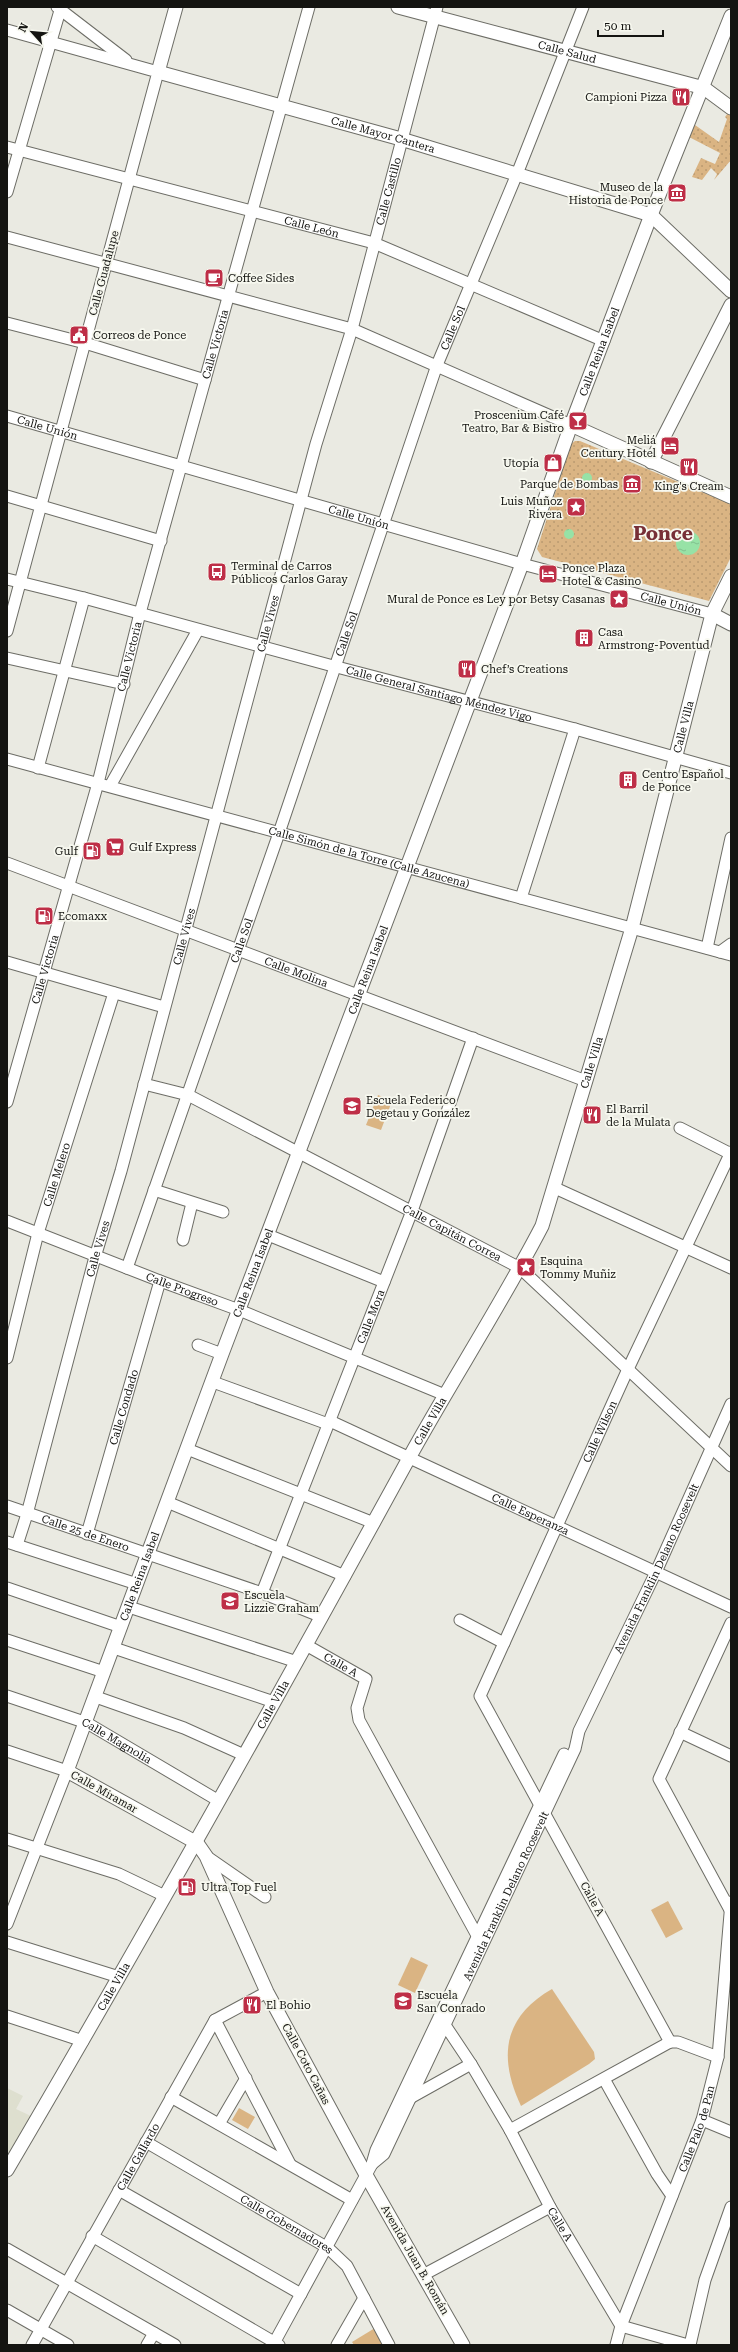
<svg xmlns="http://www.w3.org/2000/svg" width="738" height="2352" font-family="'Roboto Serif',serif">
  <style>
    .built { fill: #dedfcf }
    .green { fill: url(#green-dots) }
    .pitch { fill: #dab483 }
    .water { fill: url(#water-ripples) }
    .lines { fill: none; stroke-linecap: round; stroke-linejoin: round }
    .minor-casing { stroke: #6d6d66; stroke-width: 13 }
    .major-casing { stroke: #6d6d66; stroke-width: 15 }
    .minor { stroke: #fff; stroke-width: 11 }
    .major { stroke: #fff; stroke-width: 13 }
    .labels { text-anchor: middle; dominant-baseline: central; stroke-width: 3.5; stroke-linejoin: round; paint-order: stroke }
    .street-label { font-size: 11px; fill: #141411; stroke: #f7f8ef }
    .poi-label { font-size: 11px; fill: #141411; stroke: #f7f8ef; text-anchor: start }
    .town-label { font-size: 19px; font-weight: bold; fill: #772f37; stroke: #f7f8ef }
  </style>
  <defs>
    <pattern id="green-dots" width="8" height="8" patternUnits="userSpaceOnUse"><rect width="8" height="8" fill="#dab483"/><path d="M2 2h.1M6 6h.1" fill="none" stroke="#ba9a70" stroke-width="1.8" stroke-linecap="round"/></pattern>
    <pattern id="water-ripples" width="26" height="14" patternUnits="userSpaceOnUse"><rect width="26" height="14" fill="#97e2a6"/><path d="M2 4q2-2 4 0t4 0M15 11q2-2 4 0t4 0" fill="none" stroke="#81c18e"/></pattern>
  </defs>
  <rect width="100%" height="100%" fill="#eaeae2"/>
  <polygon class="built" points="7,2088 23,2096 16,2109 33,2117 7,2159"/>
  <g class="green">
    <polygon points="728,113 731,115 731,160 714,180 717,174 711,168 702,180 692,177 701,158 715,164 720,153 689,137 695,125 719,142 727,119 725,117"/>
    <polygon points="575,441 580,441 731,504 731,557 709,601 542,557 537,549 571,444"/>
  </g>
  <g class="pitch">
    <polygon points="378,1095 392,1101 381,1130 366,1125"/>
    <polygon points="668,1901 683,1929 666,1938 651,1910"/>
    <polygon points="411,1957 428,1965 415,1993 398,1985"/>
    <path d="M552,1989L594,2052L595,2059L589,2064L521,2106C498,2057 503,2017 552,1989Z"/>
    <polygon points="239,2108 255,2117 248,2129 232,2120"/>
    <polygon points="375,2328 384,2344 354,2345 352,2342"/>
  </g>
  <g class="water">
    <circle cx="587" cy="478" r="5"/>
    <circle cx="569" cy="534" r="5"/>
    <circle cx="688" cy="543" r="12"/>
  </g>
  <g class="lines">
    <defs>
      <g id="minor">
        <polyline points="57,7 126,60"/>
        <polyline points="7,30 158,72 7,631"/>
        <path id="s1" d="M7,147L374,243L604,341"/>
        <polyline points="7,192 61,7"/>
        <polyline points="7,237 352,329 571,425"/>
        <polyline points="7,323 85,343 205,380"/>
        <path id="s2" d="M7,416L522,564L712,614"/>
        <polyline points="7,496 161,541"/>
        <path id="s3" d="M7,579L84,598L333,666L575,729L731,773"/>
        <polyline points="7,658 124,684"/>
        <path id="s4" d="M7,759L731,955"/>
        <polyline points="38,768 84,598"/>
        <polyline points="110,786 198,630"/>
        <path id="s5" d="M7,863L586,1081"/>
        <polyline points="521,898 575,729"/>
        <polyline points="707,948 731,838"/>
        <polyline points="720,952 731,944"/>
        <polyline points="7,962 164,1007"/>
        <path id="s6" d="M144,1084L188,1095L520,1268L731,1466"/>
        <path id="s7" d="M7,1102L98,783L140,613L309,7"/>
        <polyline points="680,1128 731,1154"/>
        <polyline points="555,1188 731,1268"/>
        <polyline points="154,1190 223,1212"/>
        <path id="s8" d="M7,1221L160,1281L239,1310L445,1395"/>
        <polyline points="268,1235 384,1282"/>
        <polyline points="183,1240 192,1203"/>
        <path id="s9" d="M127,1268L279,833L437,365L517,174L583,7"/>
        <polyline points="198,1345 222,1354"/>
        <path id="s10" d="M7,1358L38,1233L114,993"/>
        <polyline points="213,1382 328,1424"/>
        <path id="s11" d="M330,1421L731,1607"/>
        <polyline points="187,1449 374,1523"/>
        <polyline points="167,1502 345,1576"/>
        <path id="s12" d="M7,1506L262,1593L322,1617"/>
        <path id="s13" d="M87,1534L160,1281"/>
        <polyline points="7,1542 137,1584"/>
        <path id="s14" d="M17,1545L27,1514L95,1257L121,1171L316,444L352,329L437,7"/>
        <polyline points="7,1588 121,1627"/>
        <path id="s15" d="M262,1593L412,1211L473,1038"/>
        <polyline points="129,1607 297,1662"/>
        <polyline points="460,1620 504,1643"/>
        <polyline points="7,1640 104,1672"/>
        <path id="s16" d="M306,1645L366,1679L357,1708L359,1720L479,1939"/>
        <polyline points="114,1648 274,1702"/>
        <path id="s17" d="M7,1696L87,1723L219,1801"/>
        <polyline points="96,1697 184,1728 244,1755"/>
        <polyline points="680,1732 731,1756"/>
        <polyline points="7,1751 67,1771 7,1924"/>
        <polyline points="7,1839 119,1874 165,1896"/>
        <polyline points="206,1856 265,1897"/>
        <polyline points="730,1910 659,1779 731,1623"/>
        <polyline points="7,1942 119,1977"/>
        <polyline points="7,2016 83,2041"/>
        <polyline points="215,2020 290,2164"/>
        <path id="s18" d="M439,2022L445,2025L471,2064L510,2130L550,2207L621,2326L688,2345"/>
        <path id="s19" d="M670,2042L480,1696L628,1369L731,1152"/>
        <polyline points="670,2042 678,2042 718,2057"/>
        <polyline points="604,2079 657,2174 672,2196"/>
        <polyline points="171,2097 352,2200"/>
        <polyline points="410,2098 471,2064"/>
        <polyline points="702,2120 731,2132"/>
        <polyline points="219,2124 246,2078"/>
        <polyline points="510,2130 670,2042"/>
        <path id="s20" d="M146,2142L328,2248L347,2266L389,2345"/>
        <path id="s21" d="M372,2164L384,2154L575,1749L579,1731L656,1572L731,1404"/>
        <polyline points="119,2190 301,2294"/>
        <polyline points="92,2236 279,2345"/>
        <polyline points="7,2249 175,2345"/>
        <polyline points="423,2275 550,2207"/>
        <polyline points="7,2310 68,2345"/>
        <path id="s22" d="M32,2345L215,2020L267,1992"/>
        <polyline points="147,2345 154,2333"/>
        <polyline points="273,2345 372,2164 376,2150 564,1754"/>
        <polyline points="337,2345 364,2298"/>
        <path id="s23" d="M616,2345L621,2326L702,2120L718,2057L731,1902"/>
        <polyline points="690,2345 705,2280 731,2207"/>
      </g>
      <g id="major">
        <path id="s24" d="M176,7L158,72L401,139L651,215L731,291"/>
        <path id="s25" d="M398,7L704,88L731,108"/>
        <polyline points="571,425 731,497"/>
        <polyline points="651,462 731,305"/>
        <polyline points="712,614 731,624"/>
        <path id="s26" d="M7,2170C145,1935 278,1697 409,1458C452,1380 501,1305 542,1226L632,928L712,614L731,576"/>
        <path id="s27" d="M463,2345L366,2175L267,1992L206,1856L197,1843L67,1771L222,1354L522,564L571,425L651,215L731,16"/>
      </g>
    </defs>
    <use href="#minor" class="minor-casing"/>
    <use href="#major" class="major-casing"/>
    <use href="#minor" class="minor"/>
    <use href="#major" class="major"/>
  </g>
  <defs>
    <symbol id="restaurant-square" viewBox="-11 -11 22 22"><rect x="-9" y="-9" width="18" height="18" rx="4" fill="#be2e47" stroke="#f7f8ef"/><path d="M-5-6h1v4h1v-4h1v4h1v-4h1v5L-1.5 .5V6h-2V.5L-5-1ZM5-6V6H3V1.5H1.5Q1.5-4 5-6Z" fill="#fff"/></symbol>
    <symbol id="museum-square" viewBox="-11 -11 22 22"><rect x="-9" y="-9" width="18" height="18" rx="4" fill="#be2e47" stroke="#f7f8ef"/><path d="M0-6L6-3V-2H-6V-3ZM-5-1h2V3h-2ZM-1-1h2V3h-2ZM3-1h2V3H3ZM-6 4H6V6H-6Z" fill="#fff"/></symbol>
    <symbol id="cafe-square" viewBox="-11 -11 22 22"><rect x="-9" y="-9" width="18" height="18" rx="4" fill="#be2e47" stroke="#f7f8ef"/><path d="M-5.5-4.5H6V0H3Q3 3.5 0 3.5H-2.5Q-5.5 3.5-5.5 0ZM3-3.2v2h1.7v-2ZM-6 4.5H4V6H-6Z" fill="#fff"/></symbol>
    <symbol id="civic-square" viewBox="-11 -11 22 22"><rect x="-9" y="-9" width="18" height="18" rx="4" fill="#be2e47" stroke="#f7f8ef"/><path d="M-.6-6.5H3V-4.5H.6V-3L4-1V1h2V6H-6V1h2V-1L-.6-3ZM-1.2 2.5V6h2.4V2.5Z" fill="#fff"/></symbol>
    <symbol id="bar-square" viewBox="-11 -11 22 22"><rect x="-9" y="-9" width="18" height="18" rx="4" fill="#be2e47" stroke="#f7f8ef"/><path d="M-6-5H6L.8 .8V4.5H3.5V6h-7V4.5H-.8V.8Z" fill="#fff"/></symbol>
    <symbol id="hotel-square" viewBox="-11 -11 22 22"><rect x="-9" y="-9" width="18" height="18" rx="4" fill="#be2e47" stroke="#f7f8ef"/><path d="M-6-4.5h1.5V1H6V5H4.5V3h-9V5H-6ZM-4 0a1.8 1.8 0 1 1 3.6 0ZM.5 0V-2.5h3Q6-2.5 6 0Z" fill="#fff"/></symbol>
    <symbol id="shop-square" viewBox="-11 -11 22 22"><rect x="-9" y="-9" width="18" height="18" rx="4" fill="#be2e47" stroke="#f7f8ef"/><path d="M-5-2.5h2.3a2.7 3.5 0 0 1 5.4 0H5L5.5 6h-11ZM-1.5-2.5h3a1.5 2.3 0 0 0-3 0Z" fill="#fff"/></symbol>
    <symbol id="sight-square" viewBox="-11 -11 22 22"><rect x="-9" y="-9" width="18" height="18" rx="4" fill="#be2e47" stroke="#f7f8ef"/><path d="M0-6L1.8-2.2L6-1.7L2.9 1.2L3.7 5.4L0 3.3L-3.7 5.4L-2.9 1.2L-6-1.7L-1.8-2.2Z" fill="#fff"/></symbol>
    <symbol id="bus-square" viewBox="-11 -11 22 22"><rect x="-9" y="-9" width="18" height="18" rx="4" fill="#be2e47" stroke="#f7f8ef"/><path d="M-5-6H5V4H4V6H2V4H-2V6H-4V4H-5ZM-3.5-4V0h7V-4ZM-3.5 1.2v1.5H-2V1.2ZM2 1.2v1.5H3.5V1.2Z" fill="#fff"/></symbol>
    <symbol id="building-square" viewBox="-11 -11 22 22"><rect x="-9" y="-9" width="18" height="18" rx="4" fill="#be2e47" stroke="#f7f8ef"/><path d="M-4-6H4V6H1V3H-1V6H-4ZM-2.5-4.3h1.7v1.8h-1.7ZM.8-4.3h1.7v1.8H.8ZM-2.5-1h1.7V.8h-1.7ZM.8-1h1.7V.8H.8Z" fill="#fff"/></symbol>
    <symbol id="supermarket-square" viewBox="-11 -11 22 22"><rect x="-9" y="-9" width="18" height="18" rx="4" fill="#be2e47" stroke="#f7f8ef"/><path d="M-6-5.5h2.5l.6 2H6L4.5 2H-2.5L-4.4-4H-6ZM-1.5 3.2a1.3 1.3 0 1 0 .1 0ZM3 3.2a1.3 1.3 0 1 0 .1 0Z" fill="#fff"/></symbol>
    <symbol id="fuel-square" viewBox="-11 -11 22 22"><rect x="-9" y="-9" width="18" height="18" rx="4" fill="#be2e47" stroke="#f7f8ef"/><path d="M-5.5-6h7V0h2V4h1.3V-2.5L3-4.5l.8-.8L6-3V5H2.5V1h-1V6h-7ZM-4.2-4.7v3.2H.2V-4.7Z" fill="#fff"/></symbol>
    <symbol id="school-square" viewBox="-11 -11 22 22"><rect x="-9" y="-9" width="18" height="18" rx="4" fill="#be2e47" stroke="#f7f8ef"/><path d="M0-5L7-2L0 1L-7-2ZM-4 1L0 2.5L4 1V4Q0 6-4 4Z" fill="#fff"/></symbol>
  </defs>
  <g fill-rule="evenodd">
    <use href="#restaurant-square" x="670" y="86" width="22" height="22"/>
    <use href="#museum-square" x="666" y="182" width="22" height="22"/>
    <use href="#cafe-square" x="203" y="267" width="22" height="22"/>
    <use href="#civic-square" x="68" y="324" width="22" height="22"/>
    <use href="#bar-square" x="567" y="410" width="22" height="22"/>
    <use href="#hotel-square" x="659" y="435" width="22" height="22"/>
    <use href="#shop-square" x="542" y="452" width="22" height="22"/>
    <use href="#restaurant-square" x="678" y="456" width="22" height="22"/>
    <use href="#museum-square" x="621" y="473" width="22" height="22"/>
    <use href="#sight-square" x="565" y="496" width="22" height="22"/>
    <use href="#bus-square" x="206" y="561" width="22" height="22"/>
    <use href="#hotel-square" x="537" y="563" width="22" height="22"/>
    <use href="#sight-square" x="608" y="588" width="22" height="22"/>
    <use href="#building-square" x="573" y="627" width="22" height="22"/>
    <use href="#restaurant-square" x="456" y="658" width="22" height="22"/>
    <use href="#building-square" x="617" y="769" width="22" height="22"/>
    <use href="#supermarket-square" x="104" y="836" width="22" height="22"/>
    <use href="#fuel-square" x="81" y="840" width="22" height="22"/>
    <use href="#fuel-square" x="33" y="905" width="22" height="22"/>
    <use href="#school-square" x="341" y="1095" width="22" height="22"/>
    <use href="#restaurant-square" x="581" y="1104" width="22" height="22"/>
    <use href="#sight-square" x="515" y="1256" width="22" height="22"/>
    <use href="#school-square" x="219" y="1590" width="22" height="22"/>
    <use href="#fuel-square" x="176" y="1876" width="22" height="22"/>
    <use href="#school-square" x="392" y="1990" width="22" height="22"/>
    <use href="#restaurant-square" x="241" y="1994" width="22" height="22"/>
  </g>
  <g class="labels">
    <g class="street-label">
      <text stroke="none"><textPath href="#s25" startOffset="175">Calle Salud</textPath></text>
      <text stroke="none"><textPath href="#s24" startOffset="301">Calle Mayor Cantera</textPath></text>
      <text stroke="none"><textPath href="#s14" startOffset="1404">Calle Castillo</textPath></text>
      <text stroke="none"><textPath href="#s1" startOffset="315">Calle León</textPath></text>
      <text transform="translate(104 273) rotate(-75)">Calle Guadalupe</text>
      <text stroke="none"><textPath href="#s9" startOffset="995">Calle Sol</textPath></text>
      <text stroke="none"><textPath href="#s7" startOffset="786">Calle Victoria</textPath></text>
      <text stroke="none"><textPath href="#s27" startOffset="2233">Calle Reina Isabel</textPath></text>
      <text stroke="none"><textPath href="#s2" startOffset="42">Calle Unión</textPath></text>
      <text stroke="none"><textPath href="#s2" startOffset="366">Calle Unión</textPath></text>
      <text stroke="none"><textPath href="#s2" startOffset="690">Calle Unión</textPath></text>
      <text stroke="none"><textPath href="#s14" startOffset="955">Calle Vives</textPath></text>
      <text stroke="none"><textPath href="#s9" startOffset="671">Calle Sol</textPath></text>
      <text stroke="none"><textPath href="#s7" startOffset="462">Calle Victoria</textPath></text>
      <text stroke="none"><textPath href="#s3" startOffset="447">Calle General Santiago Méndez Vigo</textPath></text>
      <text stroke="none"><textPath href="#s26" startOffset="1604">Calle Villa</textPath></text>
      <text stroke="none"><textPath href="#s4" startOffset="375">Calle Simón de la Torre (Calle Azucena)</textPath></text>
      <text stroke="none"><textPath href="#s14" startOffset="631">Calle Vives</textPath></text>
      <text stroke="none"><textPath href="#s9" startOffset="347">Calle Sol</textPath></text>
      <text stroke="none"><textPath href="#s7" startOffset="138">Calle Victoria</textPath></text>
      <text stroke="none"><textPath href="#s27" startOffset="1573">Calle Reina Isabel</textPath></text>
      <text stroke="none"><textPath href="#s5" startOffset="309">Calle Molina</textPath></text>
      <text stroke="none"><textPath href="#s26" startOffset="1256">Calle Villa</textPath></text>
      <text stroke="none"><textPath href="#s10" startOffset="190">Calle Melero</textPath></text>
      <text stroke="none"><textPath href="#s6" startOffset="343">Calle Capitán Correa</textPath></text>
      <text stroke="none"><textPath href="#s14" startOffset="307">Calle Vives</textPath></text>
      <text stroke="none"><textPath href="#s27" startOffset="1249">Calle Reina Isabel</textPath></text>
      <text stroke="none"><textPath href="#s8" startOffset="188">Calle Progreso</textPath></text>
      <text stroke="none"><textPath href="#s15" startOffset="297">Calle Mora</textPath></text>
      <text stroke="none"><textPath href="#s13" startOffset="132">Calle Condado</textPath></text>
      <text stroke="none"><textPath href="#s26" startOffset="860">Calle Villa</textPath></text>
      <text stroke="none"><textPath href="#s19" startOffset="685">Calle Wilson</textPath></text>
      <text stroke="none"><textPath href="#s11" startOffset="221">Calle Esperanza</textPath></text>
      <text stroke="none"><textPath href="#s12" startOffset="83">Calle 25 de Enero</textPath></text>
      <text stroke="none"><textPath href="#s21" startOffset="662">Avenida Franklin Delano Roosevelt</textPath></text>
      <text stroke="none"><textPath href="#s27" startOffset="925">Calle Reina Isabel</textPath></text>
      <text stroke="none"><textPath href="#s16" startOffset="40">Calle A</textPath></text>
      <text stroke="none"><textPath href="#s26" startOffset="536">Calle Villa</textPath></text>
      <text stroke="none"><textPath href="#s17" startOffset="119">Calle Magnolia</textPath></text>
      <text transform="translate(104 1792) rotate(29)">Calle Miramar</text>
      <text stroke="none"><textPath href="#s21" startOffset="301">Avenida Franklin Delano Roosevelt</textPath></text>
      <text transform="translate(592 1899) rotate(61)">Calle A</text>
      <text stroke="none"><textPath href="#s26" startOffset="212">Calle Villa</textPath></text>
      <text transform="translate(306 2064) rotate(62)">Calle Coto Cañas</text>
      <text stroke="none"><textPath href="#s23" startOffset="231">Calle Palo de Pan</textPath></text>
      <text stroke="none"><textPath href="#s22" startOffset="216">Calle Gallardo</textPath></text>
      <text stroke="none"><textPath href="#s18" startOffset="237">Calle A</textPath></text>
      <text stroke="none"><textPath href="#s20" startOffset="163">Calle Gobernadores</textPath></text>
      <text transform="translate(415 2260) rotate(60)">Avenida Juan B. Román</text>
    </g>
    <g class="poi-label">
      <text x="667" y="97" text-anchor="end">Campioni Pizza</text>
      <text x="663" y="187" text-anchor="end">Museo de la<tspan x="663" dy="13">Historia de Ponce</tspan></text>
      <text x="228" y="278">Coffee Sides</text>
      <text x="93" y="335">Correos de Ponce</text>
      <text x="564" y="415" text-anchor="end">Proscenium Café<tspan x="564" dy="13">Teatro, Bar &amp; Bistro</tspan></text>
      <text x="656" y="440" text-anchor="end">Meliá<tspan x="656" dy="13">Century Hotel</tspan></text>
      <text x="539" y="463" text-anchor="end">Utopía</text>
      <text x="618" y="484" text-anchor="end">Parque de Bombas</text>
      <text x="689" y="486" text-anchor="middle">King's Cream</text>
      <text x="562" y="501" text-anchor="end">Luis Muñoz<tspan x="562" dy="13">Rivera</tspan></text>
      <text x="231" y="566">Terminal de Carros<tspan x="231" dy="13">Públicos Carlos Garay</tspan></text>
      <text x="562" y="568">Ponce Plaza<tspan x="562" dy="13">Hotel &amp; Casino</tspan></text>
      <text x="605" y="599" text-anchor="end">Mural de Ponce es Ley por Betsy Casanas</text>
      <text x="598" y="632">Casa<tspan x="598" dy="13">Armstrong-Poventud</tspan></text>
      <text x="481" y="669">Chef’s Creations</text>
      <text x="642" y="774">Centro Español<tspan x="642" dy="13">de Ponce</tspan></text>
      <text x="129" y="847">Gulf Express</text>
      <text x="78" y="851" text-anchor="end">Gulf</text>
      <text x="58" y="916">Ecomaxx</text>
      <text x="366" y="1100">Escuela Federico<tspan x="366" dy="13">Degetau y González</tspan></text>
      <text x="606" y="1109">El Barril<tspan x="606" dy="13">de la Mulata</tspan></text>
      <text x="540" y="1261">Esquina<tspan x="540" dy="13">Tommy Muñiz</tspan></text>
      <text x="244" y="1595">Escuela<tspan x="244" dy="13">Lizzie Graham</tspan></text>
      <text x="201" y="1887">Ultra Top Fuel</text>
      <text x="417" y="1995">Escuela<tspan x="417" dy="13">San Conrado</tspan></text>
      <text x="266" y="2005">El Bohio</text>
    </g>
    <g class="town-label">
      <text x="663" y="533">Ponce</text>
    </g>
  </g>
  <rect width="738" height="2352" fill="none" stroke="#141411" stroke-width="16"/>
  <g transform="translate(32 32) rotate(297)" stroke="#f7f8ef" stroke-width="3" paint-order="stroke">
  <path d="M0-3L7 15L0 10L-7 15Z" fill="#141411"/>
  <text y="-6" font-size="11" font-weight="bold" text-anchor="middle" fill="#141411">N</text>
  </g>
  <path d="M598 30v6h65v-6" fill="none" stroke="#141411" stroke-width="2"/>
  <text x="604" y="30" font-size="12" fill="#141411" stroke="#f7f8ef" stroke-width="3" paint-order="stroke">50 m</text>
</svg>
